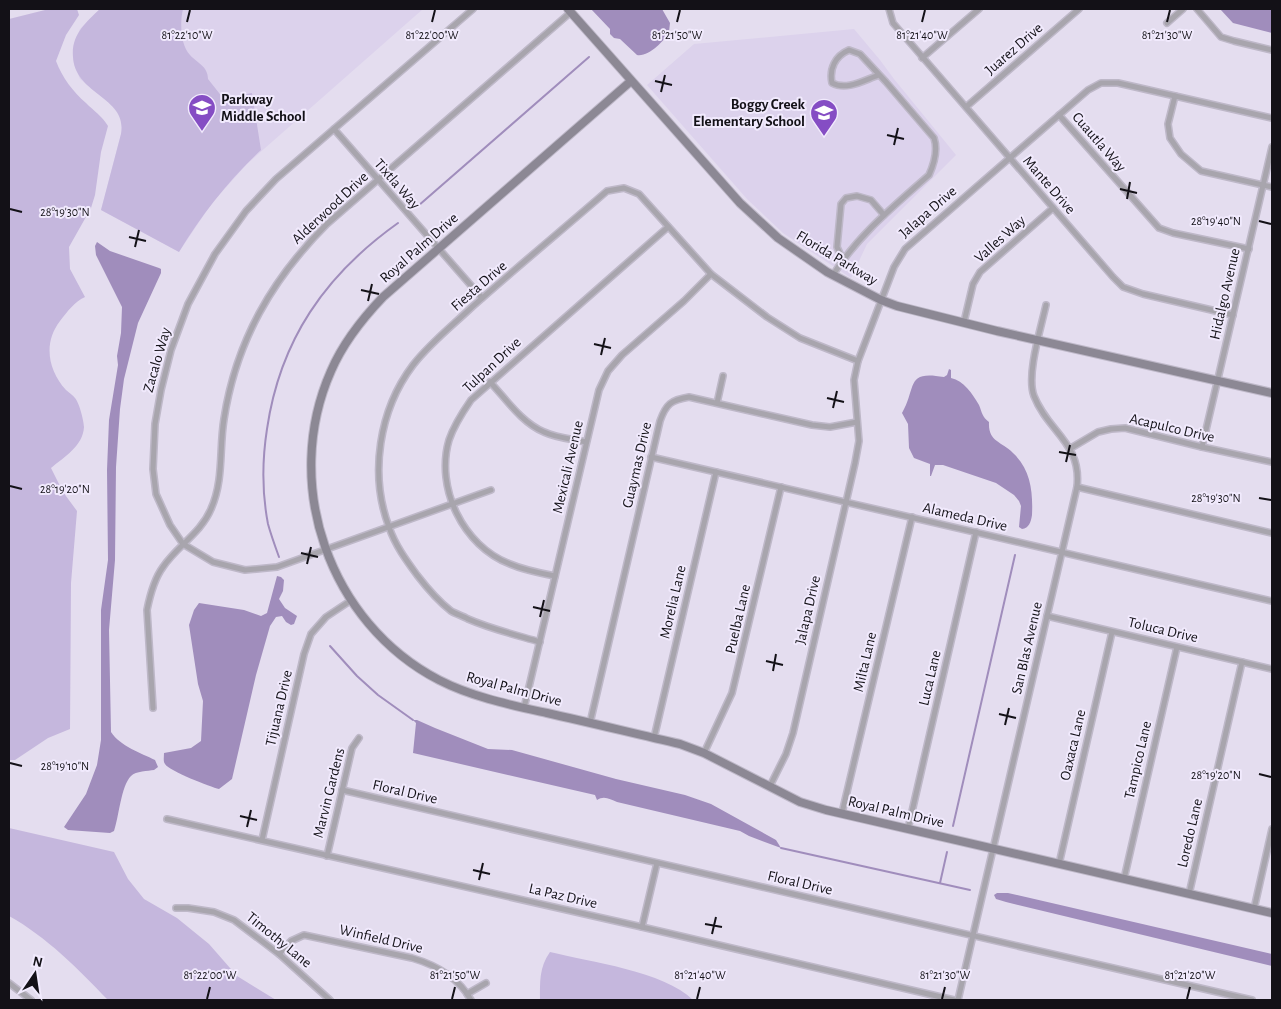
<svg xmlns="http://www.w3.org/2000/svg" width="1281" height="1009" font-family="'Alegreya Sans',sans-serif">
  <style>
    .built { fill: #dcd2ec }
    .green { fill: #c5b7dd }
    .water { fill: #a08dbc }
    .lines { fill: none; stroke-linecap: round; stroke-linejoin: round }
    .stream { stroke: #a08dbc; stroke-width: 2 }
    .street-casing { stroke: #beb8c8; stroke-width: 8 }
    .secondary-casing { stroke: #beb8c8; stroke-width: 10 }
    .street { stroke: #a8a5ad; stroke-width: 5 }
    .secondary { stroke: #8c8894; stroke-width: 8 }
    .ticks { fill: none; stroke: #131117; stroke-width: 2 }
    .labels { text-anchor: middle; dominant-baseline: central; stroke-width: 4; stroke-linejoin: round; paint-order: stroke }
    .street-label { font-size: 15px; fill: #131117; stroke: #f1eafd }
    .poi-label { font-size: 15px; font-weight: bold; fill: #131117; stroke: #f1eafd; text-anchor: start }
    .ticks-label { font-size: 12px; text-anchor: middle; fill: #131117; stroke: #f1eafd; stroke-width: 4; stroke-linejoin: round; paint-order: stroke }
  </style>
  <rect width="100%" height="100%" fill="#e4ddef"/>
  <g class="built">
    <polygon points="100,9 423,9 247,164 212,203 179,252 101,210 121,134 122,122 119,114 114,107 80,79 74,64 73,54 74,44 80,29"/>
    <polygon points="854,29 880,60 894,79 956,155 867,244 851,278 783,233 747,199 647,85 694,44"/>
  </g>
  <g class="green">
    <path d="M49,9H77L79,15L66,35L56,61C62,77 73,92 86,103C94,111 102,116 108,126L101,152L95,195L91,208L69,247L70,269L85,297C74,302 68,311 60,321C43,343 48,370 66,390C69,393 73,395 75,398C79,402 84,421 84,427C83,446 64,457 51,468L63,492L77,511L71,583L70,729L48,738L15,760H9V19Z"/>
    <path d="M100,9H183C180,21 180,45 190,55C197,63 208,66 208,79L223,98L252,93L261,150C229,180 202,214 179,252L101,210L121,134C128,97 75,95 73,57C71,35 86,22 100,9Z"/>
    <path d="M9,828L114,852L128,879L144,899L177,918L209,944L237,976L276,1000H108C78,969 47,937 9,916Z"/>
    <path d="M550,952C590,962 664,971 693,1000H540C540,983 539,967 550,952Z"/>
  </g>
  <g class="water">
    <path d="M591,9H662L670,23L669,32C664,41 649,57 637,55L620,39L614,38L610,34V29Z"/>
    <polygon points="1220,9 1272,9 1272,33 1233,23"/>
    <path d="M97,242L110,251L159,268L161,269V273L138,323L124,379L120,409L116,467L115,560L109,630L111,732C120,746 141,753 155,760L158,767L154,770C148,771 136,771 131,776C121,786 119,817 114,831L110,833L68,830L64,827L86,794L97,765L101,740V610L108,560L107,470L109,420L118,365L117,356L121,333L122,307L96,255L95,246Z"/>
    <path d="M949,369L951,370V378C964,381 972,393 979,405C982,412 982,417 989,422C988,442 1001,441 1013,453C1031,470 1033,492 1032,515C1031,522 1029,528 1022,529L1019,527L1021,506L1019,501L1014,495L996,483L943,465H935L931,476H930V464L914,458L909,448L908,424L902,413C917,387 905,370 944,377L947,375Z"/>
    <path d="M277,576L281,577L284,580L283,591L279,599L285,608L297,616L294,624L291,625L286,622L282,616L276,617L270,626L256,675L232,779L219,789C211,787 169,771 165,764C163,761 164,757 164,753L191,748L201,741L203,701L198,684L189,625L194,610L199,603L244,610L261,616L267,613Z"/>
    <path d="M413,720H417L435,728L488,749L512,750L616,779L685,795L711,804L776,840L781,848L749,836L740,831L617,802C610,799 604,795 597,800L595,795L413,753L416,723Z"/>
    <polygon points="997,893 1008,893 1272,954 1272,966 1006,902 996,899 994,895"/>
  </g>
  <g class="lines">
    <g class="stream">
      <polyline points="418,206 589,57"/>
      <path d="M279,557C275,546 271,535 268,524C262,493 262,461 267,429C280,340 325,275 398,223"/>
      <polyline points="330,646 357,676 378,695 413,720"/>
      <polyline points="953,826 1015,555"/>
      <polyline points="781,848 970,890"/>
      <polyline points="940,883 947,852"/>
    </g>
    <defs>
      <g id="street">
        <polyline points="473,9 276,179 246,211 215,254 188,304 171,350 161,390 155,424 153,469 156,494 170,525 183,544 213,562 245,570 277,567 491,490"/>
        <polyline points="889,9 893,23 1113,277 1123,287 1143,294 1233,315"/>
        <polyline points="1197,9 1221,37 1234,41 1272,50"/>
        <polyline points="1167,23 1183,9"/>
        <polyline points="922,58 979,9"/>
        <polyline points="1175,96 1168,124 1170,138 1181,154 1201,171 1272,187"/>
        <polyline points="966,107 1079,9"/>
        <polyline points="1059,115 1159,228 1173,233 1249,249"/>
        <polyline points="334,129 482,298"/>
        <polyline points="843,260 837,247 841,204 846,198 857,196 871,200 884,215"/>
        <path d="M833,275C858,235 894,206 929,175C934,164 938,150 934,138L886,82L860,54L849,50C835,56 829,69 832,83C847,91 864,80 879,75"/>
        <polyline points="964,322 973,284 980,272 1053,208"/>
        <path d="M490,382C506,399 522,423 544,432C557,438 572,439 586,442"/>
        <polyline points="717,403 723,376"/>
        <polyline points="1202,447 1272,147"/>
        <polyline points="1071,448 1098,432 1111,429 1125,428 1202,447 1272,462"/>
        <polyline points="651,457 1272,601"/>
        <polyline points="1077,487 1272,533"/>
        <path d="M555,576C539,573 524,570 510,564C463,546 435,488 449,440C454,425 462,413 471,400L668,227"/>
        <polyline points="1047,616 1272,669"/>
        <path d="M540,642C516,635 491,629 468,619C463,616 456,614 451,611C438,601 427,588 417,575C406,560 395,545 389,527C369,474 379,410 413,365C430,343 452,326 472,307C516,268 562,230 607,191L624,188L639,194L711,274L767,317L800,338L858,361"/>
        <path d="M153,708L147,610C150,595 154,579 163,567C177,546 201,533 211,509C224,480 219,449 224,419C236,341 272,279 327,224L571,12"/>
        <polyline points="524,708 599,390 608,371 622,355 684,301 711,274"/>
        <path d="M590,723L660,421C666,404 671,400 689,397L812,425L830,427L857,422"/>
        <polyline points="654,738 716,472"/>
        <polyline points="704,753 732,693 781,487"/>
        <polyline points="770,786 786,754 793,733 855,463 859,441 854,380 858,361 894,267 905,249 1088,90 1101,83 1118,83 1272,118"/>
        <polyline points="342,790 1252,1000"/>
        <polyline points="842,813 912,517"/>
        <polyline points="167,819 642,927 954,1000"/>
        <polyline points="908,829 976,532"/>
        <polyline points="262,840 304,654 311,634 326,617 350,601"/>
        <polyline points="327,856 352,748 359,738"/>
        <polyline points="1059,864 1112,632"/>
        <polyline points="1124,879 1177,647"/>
        <polyline points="1189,894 1242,662"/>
        <polyline points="176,908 188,908 214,912 234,920 279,954 330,1000"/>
        <polyline points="1254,909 1272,829"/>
        <polyline points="642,927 657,863"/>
        <path d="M279,954L291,941L304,935L412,958C436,965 458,977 471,1000"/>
        <polyline points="9,983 31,1000"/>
        <polyline points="467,994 486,983"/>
        <path d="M958,1000L1077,487C1082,443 1048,432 1034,396C1026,375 1041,328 1046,305"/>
      </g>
      <g id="secondary">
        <polyline points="568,9 740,203 778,238 827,272 881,300 897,306 997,331 1272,393"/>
        <path d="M631,81L383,297C362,319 343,343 331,371C281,484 329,623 439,680C472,697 511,705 547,713C592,723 636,734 680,744L704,753L800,802L826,810L1272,913"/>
      </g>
    </defs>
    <use href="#street" class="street-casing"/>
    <use href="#secondary" class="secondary-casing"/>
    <use href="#street" class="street"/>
    <use href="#secondary" class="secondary"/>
  </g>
  <path class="ticks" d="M187,22L190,10M432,22L435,10M677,22L680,10M922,22L925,10M1167,22L1170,10M655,81L672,85M661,92L665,75M887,135L904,139M894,145L898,128M1120,189L1137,193M1127,199L1130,182M10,209L22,212M1259,221L1271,224M129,237L146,241M135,247L139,230M361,290L379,294M368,301L372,284M594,344L611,348M601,355L605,338M827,398L844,402M833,408L837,391M1059,452L1076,455M1066,462L1070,445M10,486L22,489M1259,498L1271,500M301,553L318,557M307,564L311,547M533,607L550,611M540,617L544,600M766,661L783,665M773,671L776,654M999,714L1016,718M1005,725L1009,708M10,763L22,766M1259,774L1271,777M240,816L257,820M247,827L251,810M473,870L490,874M479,880L483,863M705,924L722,927M712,934L716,917M207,999L210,987M452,999L455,987M697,999L700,987M942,999L945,987M1187,999L1190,987"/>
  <defs>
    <symbol id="school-pin" viewBox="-11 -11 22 30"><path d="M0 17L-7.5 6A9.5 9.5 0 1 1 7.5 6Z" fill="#854dc4" stroke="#f1eafd"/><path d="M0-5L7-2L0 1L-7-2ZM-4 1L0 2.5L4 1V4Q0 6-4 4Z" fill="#fff"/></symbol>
  </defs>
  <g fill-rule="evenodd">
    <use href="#school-pin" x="186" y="92" width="32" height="43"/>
    <use href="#school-pin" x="808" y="97" width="32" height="43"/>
  </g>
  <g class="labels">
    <g class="street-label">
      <text transform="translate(1014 49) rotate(-41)">Juarez Drive</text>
      <text transform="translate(1099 142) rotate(49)">Cuautla Way</text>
      <text transform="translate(397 184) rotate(49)">Tixtla Way</text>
      <text transform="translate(1049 185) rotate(49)">Mante Drive</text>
      <text transform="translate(330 208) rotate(-43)">Alderwood Drive</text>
      <text transform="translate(928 212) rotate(-41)">Jalapa Drive</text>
      <text transform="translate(1000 239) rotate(-42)">Valles Way</text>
      <text transform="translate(419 248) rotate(-41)">Royal Palm Drive</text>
      <text transform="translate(837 258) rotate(31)">Florida Parkway</text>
      <text transform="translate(479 286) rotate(-41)">Fiesta Drive</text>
      <text transform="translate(1225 294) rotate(-77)">Hidalgo Avenue</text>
      <text transform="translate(157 360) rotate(-74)">Zacalo Way</text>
      <text transform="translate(492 365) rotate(-43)">Tulpan Drive</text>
      <text transform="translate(1172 428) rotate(13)">Acapulco Drive</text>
      <text transform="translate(637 465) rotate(-77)">Guaymas Drive</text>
      <text transform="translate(568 467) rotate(-77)">Mexicali Avenue</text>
      <text transform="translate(965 517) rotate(13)">Alameda Drive</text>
      <text transform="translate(673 602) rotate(-77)">Morelia Lane</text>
      <text transform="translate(808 610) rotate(-77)">Jalapa Drive</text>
      <text transform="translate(738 619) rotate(-77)">Puelba Lane</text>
      <text transform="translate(1163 630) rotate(13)">Toluca Drive</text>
      <text transform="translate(1027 648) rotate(-77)">San Blas Avenue</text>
      <text transform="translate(865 662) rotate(-77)">Milta Lane</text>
      <text transform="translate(930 678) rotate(-77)">Luca Lane</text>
      <text transform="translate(514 689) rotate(15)">Royal Palm Drive</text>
      <text transform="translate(279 708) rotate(-77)">Tijuana Drive</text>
      <text transform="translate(1073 745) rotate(-77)">Oaxaca Lane</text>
      <text transform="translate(1138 760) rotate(-77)">Tampico Lane</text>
      <text transform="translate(405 792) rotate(13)">Floral Drive</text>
      <text transform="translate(329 793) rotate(-76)">Marvin Gardens</text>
      <text transform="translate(896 812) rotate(13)">Royal Palm Drive</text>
      <text transform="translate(1190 833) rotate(-77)">Loredo Lane</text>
      <text transform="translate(800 883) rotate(13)">Floral Drive</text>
      <text transform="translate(563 896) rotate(13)">La Paz Drive</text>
      <text transform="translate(381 939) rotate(13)">Winfield Drive</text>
      <text transform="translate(279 940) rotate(39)">Timothy Lane</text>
    </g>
    <g class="poi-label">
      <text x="221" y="99">Parkway<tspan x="221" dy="17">Middle School</tspan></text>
      <text x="805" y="104" text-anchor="end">Boggy Creek<tspan x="805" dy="17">Elementary School</tspan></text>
    </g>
  </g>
  <g class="ticks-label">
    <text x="187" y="39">81°22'10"W</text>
    <text x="432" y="39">81°22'00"W</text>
    <text x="677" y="39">81°21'50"W</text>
    <text x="922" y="39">81°21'40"W</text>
    <text x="1167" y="39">81°21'30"W</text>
    <text x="65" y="216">28°19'30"N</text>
    <text x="1216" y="225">28°19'40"N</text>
    <text x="65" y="493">28°19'20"N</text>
    <text x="1216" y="502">28°19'30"N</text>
    <text x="65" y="770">28°19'10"N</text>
    <text x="1216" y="779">28°19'20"N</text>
    <text x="210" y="979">81°22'00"W</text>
    <text x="455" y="979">81°21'50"W</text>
    <text x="700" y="979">81°21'40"W</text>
    <text x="945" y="979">81°21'30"W</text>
    <text x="1190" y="979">81°21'20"W</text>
  </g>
  <rect width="1281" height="1009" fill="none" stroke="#131117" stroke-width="20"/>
  <g transform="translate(35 974) rotate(13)" stroke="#f1eafd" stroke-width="4" paint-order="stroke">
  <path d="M0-4L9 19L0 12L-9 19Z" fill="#131117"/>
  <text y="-8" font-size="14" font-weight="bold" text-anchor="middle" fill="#131117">N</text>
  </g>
</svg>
